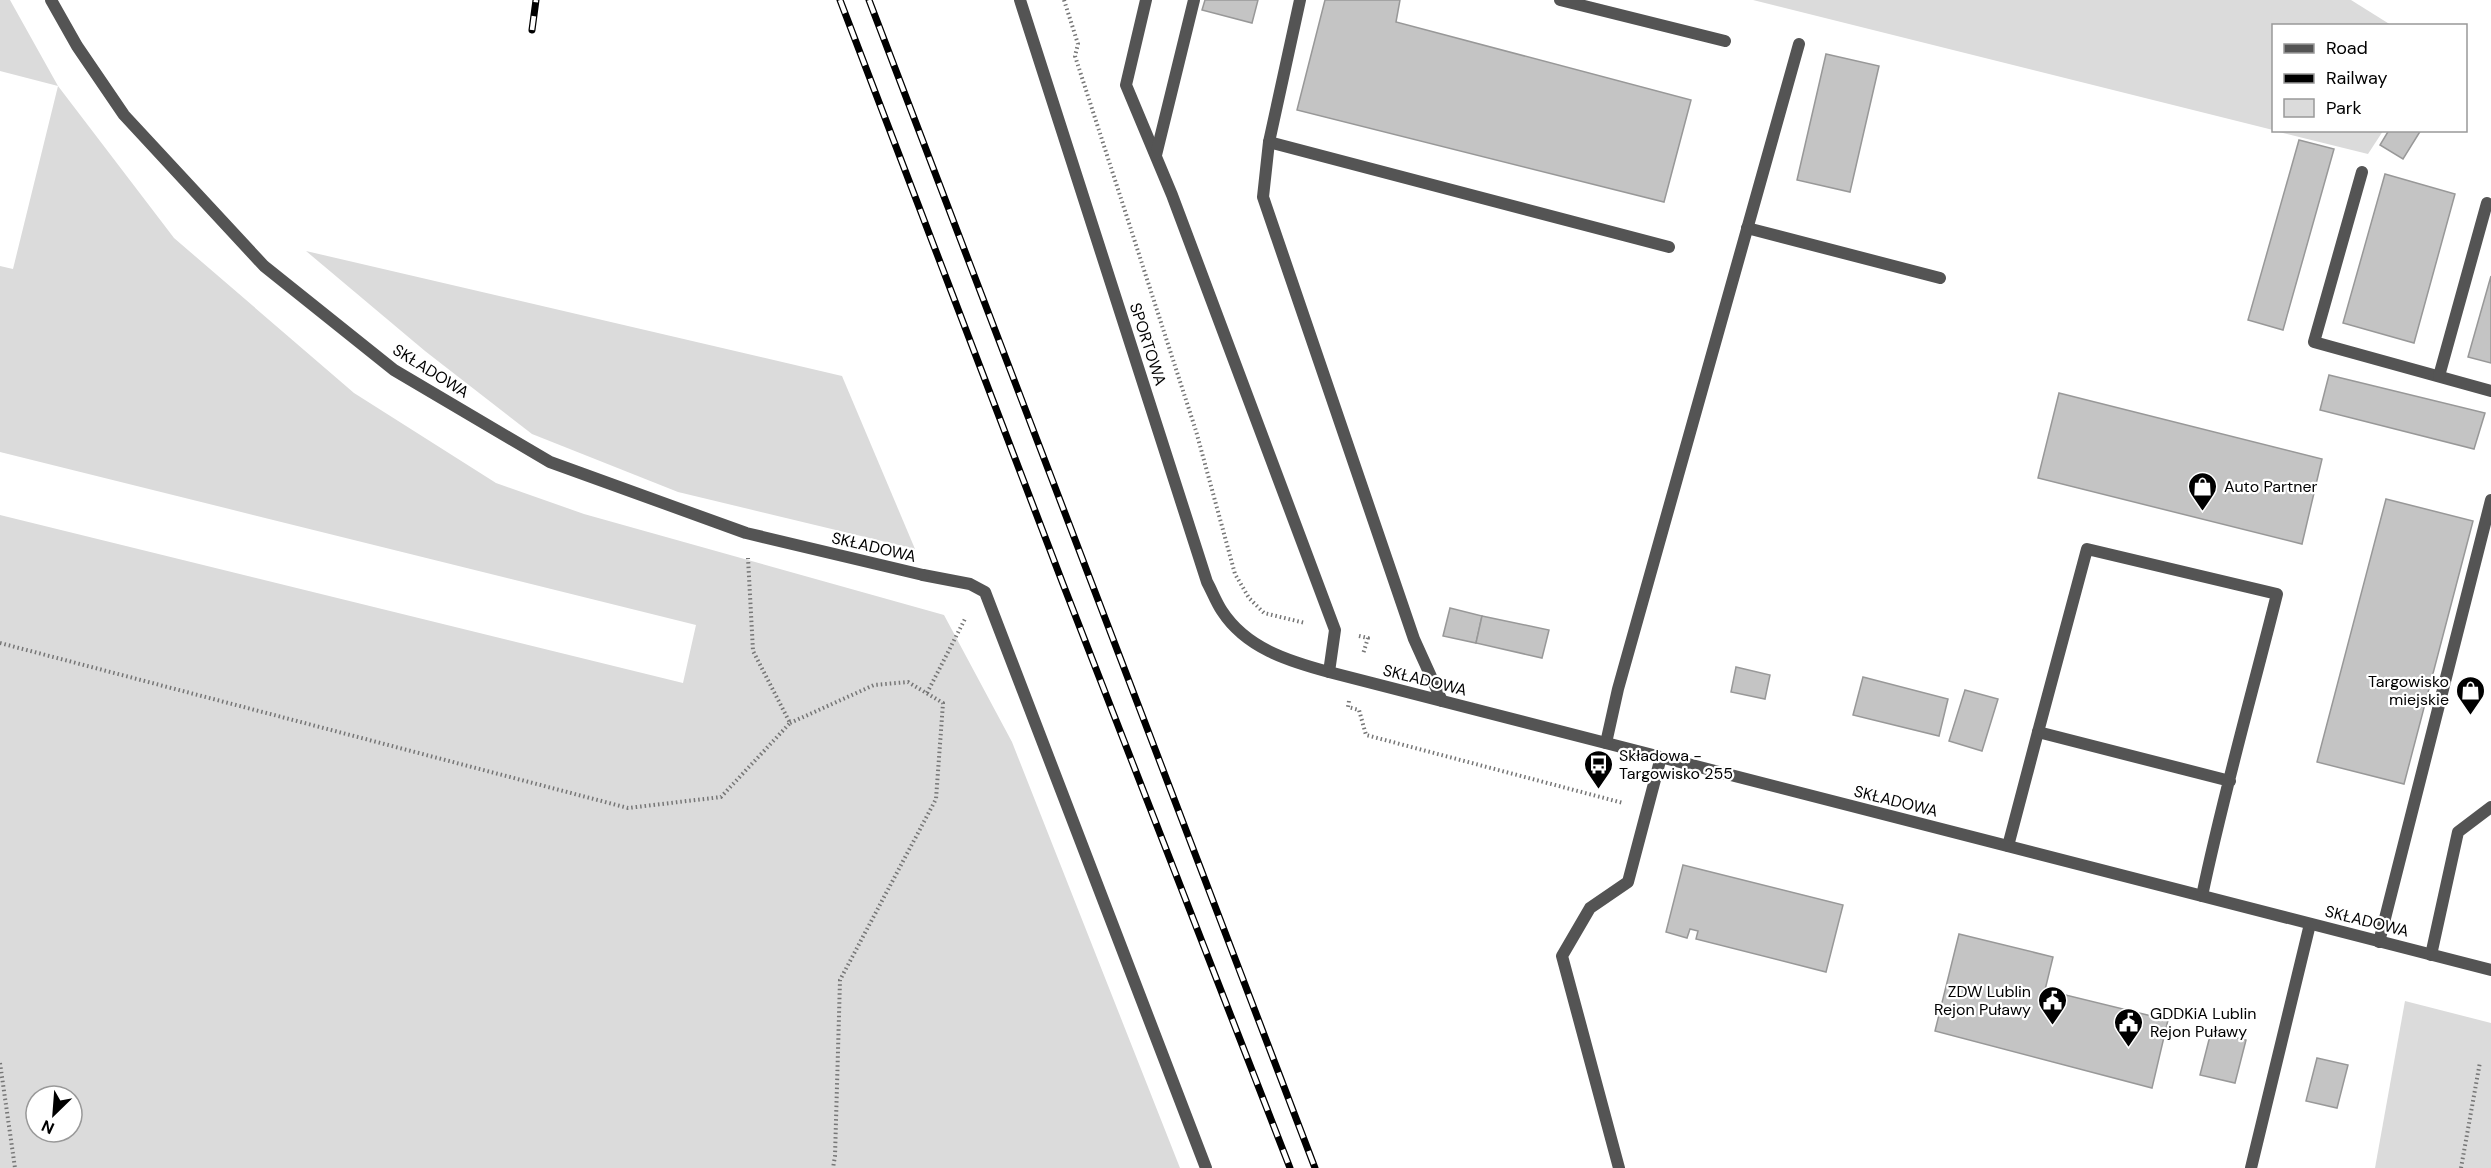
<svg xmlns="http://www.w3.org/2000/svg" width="2491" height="1168" font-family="'DM Sans',sans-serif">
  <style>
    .green { fill: #dbdbdb; fill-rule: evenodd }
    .building { fill: #c4c4c4; stroke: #989898; stroke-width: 1.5 }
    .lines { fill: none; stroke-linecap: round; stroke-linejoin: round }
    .path { stroke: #767676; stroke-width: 4; stroke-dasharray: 1.5 3; stroke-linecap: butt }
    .service { stroke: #545454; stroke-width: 12 }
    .minor { stroke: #545454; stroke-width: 12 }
    .rail-casing { stroke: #000; stroke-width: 7 }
    .rail { stroke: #fff; stroke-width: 4.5; stroke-dasharray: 14; stroke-linecap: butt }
    .labels { text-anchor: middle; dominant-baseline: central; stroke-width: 4.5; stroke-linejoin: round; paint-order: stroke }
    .street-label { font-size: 16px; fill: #000; stroke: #fff }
    .poi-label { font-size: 16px; fill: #000; stroke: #fff; text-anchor: start }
  </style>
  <rect width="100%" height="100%" fill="#fff"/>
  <g class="green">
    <path d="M0,0H10L58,86L174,238L354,393L496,483L584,514L944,615L1012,742L1180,1168H0V515L683,683L696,625L0,452V266L13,269L58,86L0,71ZM36,1096H72V1132H36Z"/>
    <polygon points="1753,0 2351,0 2391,25 2274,26 2273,130"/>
    <polygon points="2275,131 2383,131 2368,154"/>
    <polygon points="306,251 842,376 915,549 678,492 532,434 425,351"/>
    <polygon points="2405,1001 2491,1023 2491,1168 2375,1168"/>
  </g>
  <g class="building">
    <polygon points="1205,0 1258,0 1252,23 1202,10"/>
    <polygon points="1325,0 1400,0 1396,22 1691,100 1664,202 1297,110"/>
    <polygon points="1826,54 1879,66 1850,192 1797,180"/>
    <polygon points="2389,130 2421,130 2403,159 2380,145"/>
    <polygon points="2299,140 2334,149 2283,330 2248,320"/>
    <polygon points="2385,174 2455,194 2414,343 2343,323"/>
    <polygon points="2491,276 2491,363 2468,357"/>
    <polygon points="2329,375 2485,413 2474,449 2320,410"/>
    <polygon points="2059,393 2322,459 2302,544 2038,478"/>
    <polygon points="2386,499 2473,521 2404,784 2317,762"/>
    <polygon points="1450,608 1482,616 1476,643 1443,636"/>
    <polygon points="1482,616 1549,630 1542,658 1476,643"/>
    <polygon points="1736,667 1770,675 1765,699 1731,692"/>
    <polygon points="1863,677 1948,699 1939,736 1853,715"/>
    <polygon points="1965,690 1998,699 1982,751 1949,741"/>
    <polygon points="1683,865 1843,905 1826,972 1696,939 1698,931 1690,929 1687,938 1666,932"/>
    <polygon points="1959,934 2053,957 2045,990 2168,1020 2152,1088 1935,1031"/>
    <polygon points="2211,1032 2246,1040 2235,1083 2200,1075"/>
    <polygon points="2317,1058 2348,1065 2337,1108 2306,1101"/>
  </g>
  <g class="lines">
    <g class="path">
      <polyline points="1064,0 1078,44 1075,56 1196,431 1235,574 1249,598 1264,613 1305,623"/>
      <polyline points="1359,636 1368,638 1363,654"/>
      <polyline points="0,643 628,808 721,797 790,723 753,651 748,558"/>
      <polyline points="927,693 966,617"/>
      <polyline points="1349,701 1348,707 1359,710 1366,735 1623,803"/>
      <polyline points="790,723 874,685 908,682 943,703 936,799 840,980 835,1156 833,1168"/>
      <polyline points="0,1063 15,1168"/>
      <polyline points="2461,1168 2480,1062"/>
    </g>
    <g class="service">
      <polyline points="1146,0 1126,85 1172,195 1335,630 1329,672"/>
      <polyline points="1300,0 1269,142 1263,197 1414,639 1442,701"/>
      <polyline points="1560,0 1725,41"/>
      <polyline points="1269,142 1669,247"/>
      <polyline points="1156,155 1194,0"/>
      <polyline points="2362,172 2314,342 2491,391"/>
      <polyline points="1747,228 1940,278"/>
      <polyline points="2439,376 2487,203"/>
      <polyline points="923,575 970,584 985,592 1206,1168"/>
      <polyline points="1606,743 1618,689 1799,44"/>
      <polyline points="2008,846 2038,732"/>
      <path d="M2202,896C2223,795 2252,694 2277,594L2087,549L2038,732L2230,781"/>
      <polyline points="2379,942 2491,500"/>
      <polyline points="2431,955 2458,832 2491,807"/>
      <polyline points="1619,1168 1562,956 1590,908 1628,882 1661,757"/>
      <polyline points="2251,1168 2310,924"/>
    </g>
    <g class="minor">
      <polyline points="51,0 77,46 124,115 264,266 394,370 550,462 746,533 923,575"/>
      <path d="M1020,0L1207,582C1212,591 1216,602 1222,611C1246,648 1288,661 1329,672L2491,970"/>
    </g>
    <defs>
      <g id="rail">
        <polyline points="840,0 1063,584 1290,1168"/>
        <polyline points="869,0 1315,1168"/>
        <polyline points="532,30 536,0"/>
      </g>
    </defs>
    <use href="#rail" class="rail-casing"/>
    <use href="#rail" class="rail"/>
  </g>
  <defs>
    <symbol id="shop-pin" viewBox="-11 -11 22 30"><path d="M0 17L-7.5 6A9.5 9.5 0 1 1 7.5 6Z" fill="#000" stroke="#fff"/><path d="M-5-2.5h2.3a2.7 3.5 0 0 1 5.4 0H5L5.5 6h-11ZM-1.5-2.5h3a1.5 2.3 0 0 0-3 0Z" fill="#fff"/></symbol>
    <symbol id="bus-pin" viewBox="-11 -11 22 30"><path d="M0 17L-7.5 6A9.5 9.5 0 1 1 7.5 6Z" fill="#000" stroke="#fff"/><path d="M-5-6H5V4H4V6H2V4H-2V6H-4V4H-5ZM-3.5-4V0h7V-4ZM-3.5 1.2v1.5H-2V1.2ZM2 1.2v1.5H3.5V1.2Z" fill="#fff"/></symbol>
    <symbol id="civic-pin" viewBox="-11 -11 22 30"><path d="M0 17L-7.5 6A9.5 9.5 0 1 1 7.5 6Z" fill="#000" stroke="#fff"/><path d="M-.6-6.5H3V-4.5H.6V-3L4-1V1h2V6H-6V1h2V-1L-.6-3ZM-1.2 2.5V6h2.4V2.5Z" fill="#fff"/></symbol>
  </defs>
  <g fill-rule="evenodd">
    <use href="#shop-pin" x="2186" y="470" width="33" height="45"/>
    <use href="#shop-pin" x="2454" y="674" width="33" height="45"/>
    <use href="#bus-pin" x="1582" y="748" width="33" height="45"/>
    <use href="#civic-pin" x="2036" y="984" width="33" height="45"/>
    <use href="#civic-pin" x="2112" y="1006" width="33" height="45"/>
  </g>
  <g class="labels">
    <g class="street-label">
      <text transform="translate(1148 344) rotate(72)">SPORTOWA</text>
      <text transform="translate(431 371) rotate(32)">SKŁADOWA</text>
      <text transform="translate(874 547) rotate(13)">SKŁADOWA</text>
      <text transform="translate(1425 680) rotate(14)">SKŁADOWA</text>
      <text transform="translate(1896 801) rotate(14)">SKŁADOWA</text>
      <text transform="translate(2367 921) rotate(14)">SKŁADOWA</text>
    </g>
    <g class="poi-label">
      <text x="2224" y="486">Auto Partner</text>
      <text x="2449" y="681" text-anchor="end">Targowisko<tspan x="2449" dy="18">miejskie</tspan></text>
      <text x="1619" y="755">Składowa -<tspan x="1619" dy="18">Targowisko 255</tspan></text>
      <text x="2031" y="991" text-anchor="end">ZDW Lublin<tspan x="2031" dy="18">Rejon Puławy</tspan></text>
      <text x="2150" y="1013">GDDKiA Lublin<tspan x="2150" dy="18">Rejon Puławy</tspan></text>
    </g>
  </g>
  <rect x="2272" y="24" width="195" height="108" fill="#ffffff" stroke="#999999" stroke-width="1.5"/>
  <rect x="2284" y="44" width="30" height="9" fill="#545454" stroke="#999999" stroke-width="1.5"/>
  <text x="2326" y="54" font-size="18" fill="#000000">Road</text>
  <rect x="2284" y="74" width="30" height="9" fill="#000000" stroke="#999999" stroke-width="1.5"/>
  <text x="2326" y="84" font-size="18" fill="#000000">Railway</text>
  <rect x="2284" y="99" width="30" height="18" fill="#dbdbdb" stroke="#999999" stroke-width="1.5"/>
  <text x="2326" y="114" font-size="18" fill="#000000">Park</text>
  <g transform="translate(54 1114) rotate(205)"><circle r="28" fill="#ffffff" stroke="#999999" stroke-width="1.5"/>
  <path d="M0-4.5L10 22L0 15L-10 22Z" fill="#000000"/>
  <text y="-9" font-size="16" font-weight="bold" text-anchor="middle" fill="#000000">N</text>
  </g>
</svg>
